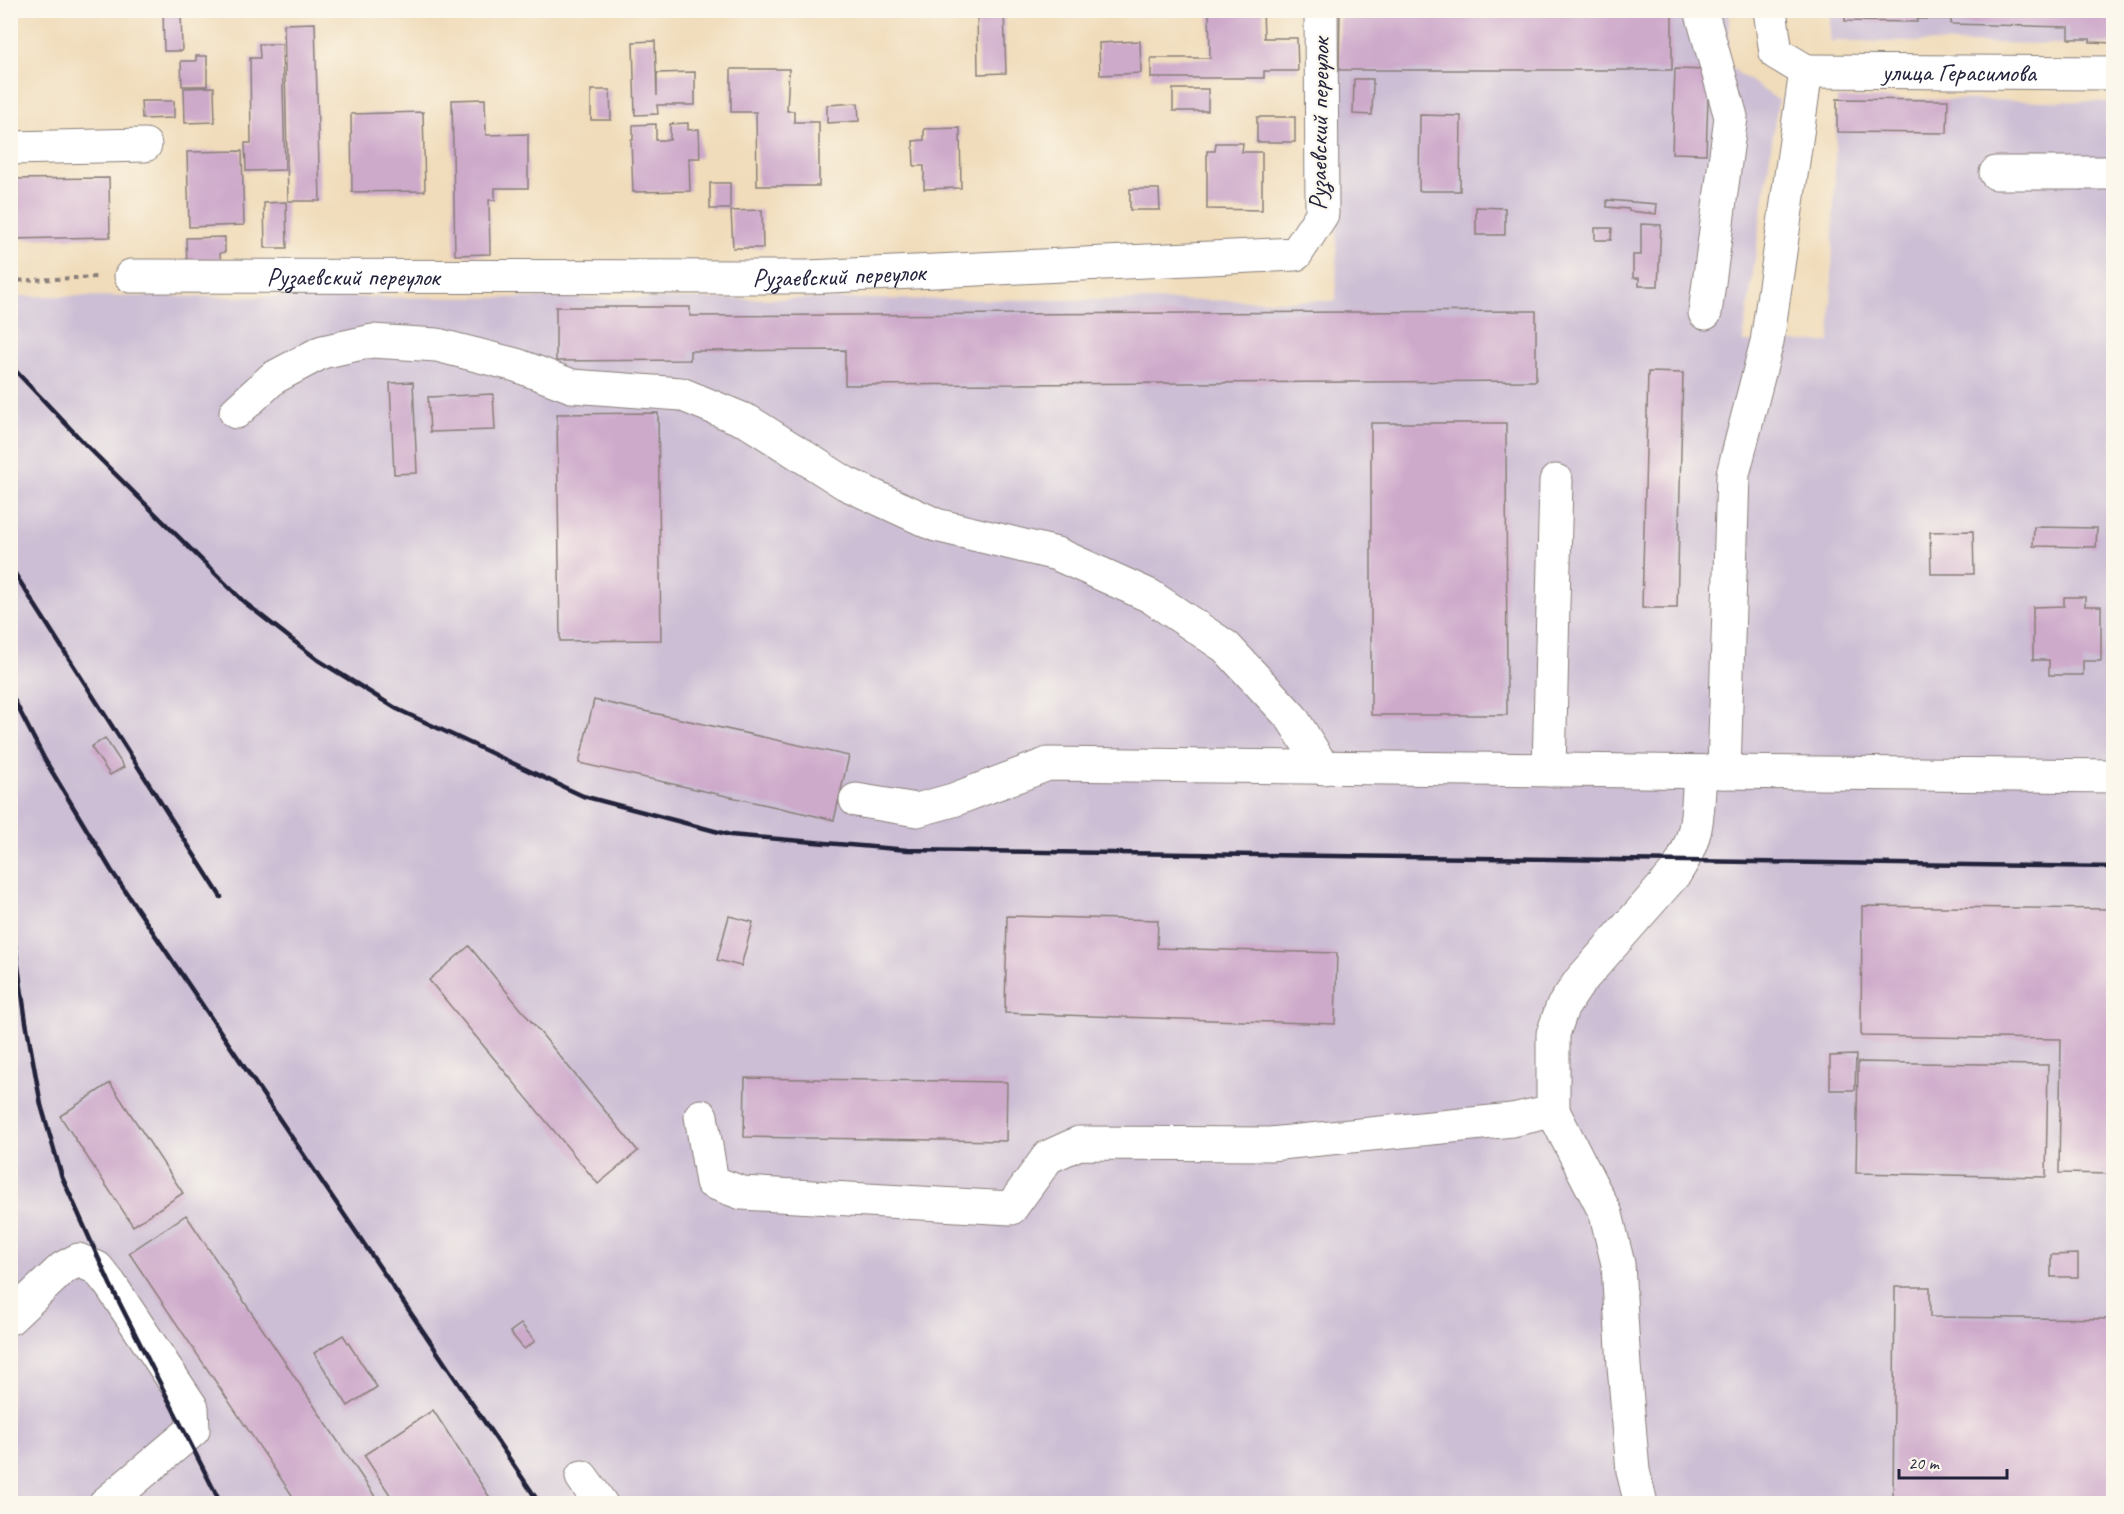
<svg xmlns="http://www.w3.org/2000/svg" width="2124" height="1514" font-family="Caveat,sans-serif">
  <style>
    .industrial { fill: #ccbed4 }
    .building { fill: #cda9ca }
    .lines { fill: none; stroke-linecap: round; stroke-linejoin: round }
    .minor-casing { stroke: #897f7a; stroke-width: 35 }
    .path { stroke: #897f7a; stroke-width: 4; stroke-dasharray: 4.5 4.5; stroke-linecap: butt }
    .minor { stroke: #fff; stroke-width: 33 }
    .rail { stroke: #22223b; stroke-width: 4.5 }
    .labels { text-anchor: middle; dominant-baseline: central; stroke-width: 4.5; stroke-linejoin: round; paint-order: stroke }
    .street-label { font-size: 26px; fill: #22223b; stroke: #fbf7ec }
  </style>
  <rect width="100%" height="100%" fill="#fbf7ec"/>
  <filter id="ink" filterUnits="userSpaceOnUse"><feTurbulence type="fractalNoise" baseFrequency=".0167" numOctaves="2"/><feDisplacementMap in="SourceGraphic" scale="12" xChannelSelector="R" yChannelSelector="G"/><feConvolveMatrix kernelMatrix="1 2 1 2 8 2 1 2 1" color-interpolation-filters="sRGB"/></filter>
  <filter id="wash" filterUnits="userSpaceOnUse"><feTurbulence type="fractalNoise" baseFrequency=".008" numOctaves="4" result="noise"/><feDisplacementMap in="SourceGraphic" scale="24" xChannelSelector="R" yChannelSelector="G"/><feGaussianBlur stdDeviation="1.35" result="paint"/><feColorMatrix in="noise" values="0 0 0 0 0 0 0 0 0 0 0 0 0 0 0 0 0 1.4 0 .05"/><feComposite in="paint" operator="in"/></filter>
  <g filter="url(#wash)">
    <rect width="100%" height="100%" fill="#f0dcba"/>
    <g class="industrial">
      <polygon points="1730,10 1727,65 1778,100 1743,342 1830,342 1837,98 2113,102 2113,1503 11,1504 11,296 1336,301 1340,11"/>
      <polygon points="1830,11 2113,11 2113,45 1830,41"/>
    </g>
    <g id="blocks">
      <g class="building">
        <polygon points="163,10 181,10 182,51 164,51"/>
        <polygon points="977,10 1004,10 1006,73 978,74"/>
        <polygon points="1209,10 1263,10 1264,38 1297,38 1298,71 1264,71 1264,78 1151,78 1151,58 1210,58"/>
        <polygon points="1340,10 1672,10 1672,70 1339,70"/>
        <polygon points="1845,10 2114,10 2114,43 2090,42 2090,39 2069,39 2069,27 1951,24 1951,19 1917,19 1917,22 1845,21"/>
        <polygon points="315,23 320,201 288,201 284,24"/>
        <polygon points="655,41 657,96 657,73 695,72 695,105 657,105 658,114 635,115 633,42"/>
        <polygon points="1140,41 1141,73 1100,75 1099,43"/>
        <polygon points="259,44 282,44 285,170 246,171 245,143 251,143 250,58 260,58"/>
        <polygon points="196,56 207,56 207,86 182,86 181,61 196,61"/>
        <polygon points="731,69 789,69 787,111 794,111 794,122 819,122 819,186 757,186 756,112 731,112"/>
        <polygon points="1675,69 1709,70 1706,154 1672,153"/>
        <polygon points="1354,79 1373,79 1372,115 1353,114"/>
        <polygon points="214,87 215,122 185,123 184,88"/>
        <rect x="1173" y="89" width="35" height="22"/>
        <polygon points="591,90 610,90 611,120 591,120"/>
        <polygon points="485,99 486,135 528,134 528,188 495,188 495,200 489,200 490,254 455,255 452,100"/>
        <polygon points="1837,99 1948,100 1947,133 1837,132"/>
        <polygon points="141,101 174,101 174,118 142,119"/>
        <polygon points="858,103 859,121 827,123 827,105"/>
        <polygon points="423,112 425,191 352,192 351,114"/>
        <polygon points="1420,115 1461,116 1460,191 1419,191"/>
        <rect x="1257" y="117" width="38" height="25"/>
        <polygon points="688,123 688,130 699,129 700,158 689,158 690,191 633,192 631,140 633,140 633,125 656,124 656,140 670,140 670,124"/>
        <polygon points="960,128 961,188 924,189 924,166 914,166 913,141 924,140 924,129"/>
        <polygon points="1216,143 1243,143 1242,152 1262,152 1262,210 1207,209 1207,151 1215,151"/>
        <polygon points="242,151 244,225 189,227 187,152"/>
        <polygon points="109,178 110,237 10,239 10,179"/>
        <rect x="710" y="183" width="20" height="26"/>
        <polygon points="1130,189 1159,189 1160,210 1130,210"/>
        <polygon points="1607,200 1657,204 1656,214 1629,211 1629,209 1607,207"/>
        <polygon points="286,202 287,248 265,248 264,203"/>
        <polygon points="1476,207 1505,208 1505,235 1476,235"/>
        <polygon points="762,210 763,248 733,248 731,211"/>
        <polygon points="1641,224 1661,225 1658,286 1639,286 1639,278 1633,278 1633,255 1641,255"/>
        <polygon points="1595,228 1612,228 1611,240 1595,240"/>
        <polygon points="225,237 225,252 220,253 221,266 187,266 186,238"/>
        <polygon points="556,307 690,307 690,316 1536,311 1536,381 845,385 845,350 690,351 690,360 556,361"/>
        <polygon points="1648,372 1683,373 1677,608 1642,608"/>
        <polygon points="413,382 417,473 394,474 390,383"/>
        <polygon points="493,394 495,430 430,432 428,397"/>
        <polygon points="658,413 661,640 560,641 557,414"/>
        <polygon points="1371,423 1506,423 1507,715 1371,715"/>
        <polygon points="2034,527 2097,528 2096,547 2033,546"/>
        <polygon points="1973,531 1974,574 1931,574 1930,532"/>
        <polygon points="2064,597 2085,597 2085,606 2101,606 2101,661 2083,661 2083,675 2049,675 2049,660 2033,660 2033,607 2064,606"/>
        <polygon points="594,700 849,756 834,820 579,763"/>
        <polygon points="105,738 124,767 110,775 91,747"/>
        <polygon points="1862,906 2114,909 2114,1174 2059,1173 2061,1039 1861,1036"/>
        <polygon points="729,916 753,922 741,966 717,960"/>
        <polygon points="1007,916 1158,920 1157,948 1337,953 1335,1024 1005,1013"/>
        <polygon points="469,946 638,1151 598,1184 429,980"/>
        <polygon points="1856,1055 1855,1090 1830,1090 1830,1056"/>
        <polygon points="1858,1062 2048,1065 2046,1177 1856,1173"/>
        <polygon points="745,1078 1007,1082 1006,1141 744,1137"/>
        <polygon points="110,1083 183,1193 133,1226 60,1116"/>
        <polygon points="186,1215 380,1504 298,1504 129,1253"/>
        <polygon points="2078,1254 2078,1277 2051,1277 2051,1255"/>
        <polygon points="1895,1287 1930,1287 1930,1317 2114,1319 2114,1504 1893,1504"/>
        <polygon points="521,1324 535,1341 524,1349 510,1332"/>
        <polygon points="343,1335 377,1387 348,1406 314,1353"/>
        <polygon points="433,1410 494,1504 396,1504 364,1455"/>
      </g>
    </g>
  </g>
  <g filter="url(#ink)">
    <use href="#blocks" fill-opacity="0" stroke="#897f7a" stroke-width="1.5"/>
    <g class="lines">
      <defs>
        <g id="minor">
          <polyline points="1701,10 1731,117 1705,313"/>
          <polyline points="1770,10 1776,53 1806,71"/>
          <path id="s1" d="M1806,71L2114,73"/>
          <polyline points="10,148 145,145"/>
          <polyline points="1996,173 2114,173"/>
          <path id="s2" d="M131,276L809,277L1296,254L1322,214L1321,10"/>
          <polyline points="236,412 273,378 322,352 372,341 437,345 516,365 572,386 681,394 749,422 845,483 936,525 1057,554 1150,596 1226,647 1292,718 1323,768"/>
          <polyline points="1549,770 1556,481"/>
          <polyline points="1724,772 2114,776"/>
          <polyline points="856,800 917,810 953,800 1048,764 1724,772 1733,474 1767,342 1806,71"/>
          <polyline points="1553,1111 1606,1214 1618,1264 1624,1366 1633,1471 1641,1504"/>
          <path d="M701,1116L712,1182L742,1193L1011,1208L1048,1157L1079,1143L1270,1144L1512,1120L1553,1111V1034L1562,1008L1580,981L1676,872C1700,835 1697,814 1700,772"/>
          <polyline points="10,1318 63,1268 78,1260 97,1268 110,1284 192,1408 193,1430 105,1504"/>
          <polyline points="582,1477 601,1504"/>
        </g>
      </defs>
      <use href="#minor" class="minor-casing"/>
      <polyline class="path" points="10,281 97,277"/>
      <use href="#minor" class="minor"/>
      <g class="rail">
        <polyline points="10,365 85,444 244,602 318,660 397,709 583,796 730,835 908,850 2114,867"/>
        <polyline points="10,566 221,897"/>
        <polyline points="10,692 45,760 111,870 540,1504"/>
        <polyline points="10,910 26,1022 41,1105 62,1177 110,1284 221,1504"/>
      </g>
    </g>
  </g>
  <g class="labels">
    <g class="street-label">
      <text stroke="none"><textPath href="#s1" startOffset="153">улица Герасимова</textPath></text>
      <text transform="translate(1319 124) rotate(-89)">Рузаевский переулок</text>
      <text stroke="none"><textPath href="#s2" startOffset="708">Рузаевский переулок</textPath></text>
      <text stroke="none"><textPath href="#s2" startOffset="222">Рузаевский переулок</textPath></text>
    </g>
  </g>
  <rect width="2124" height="1514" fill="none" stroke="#fbf7ec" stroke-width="36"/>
  <path d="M1899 1469v9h108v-9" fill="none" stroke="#22223b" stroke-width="3"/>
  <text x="1908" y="1469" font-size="18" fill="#22223b" stroke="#fbf7ec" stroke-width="4.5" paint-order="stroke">20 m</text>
</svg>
